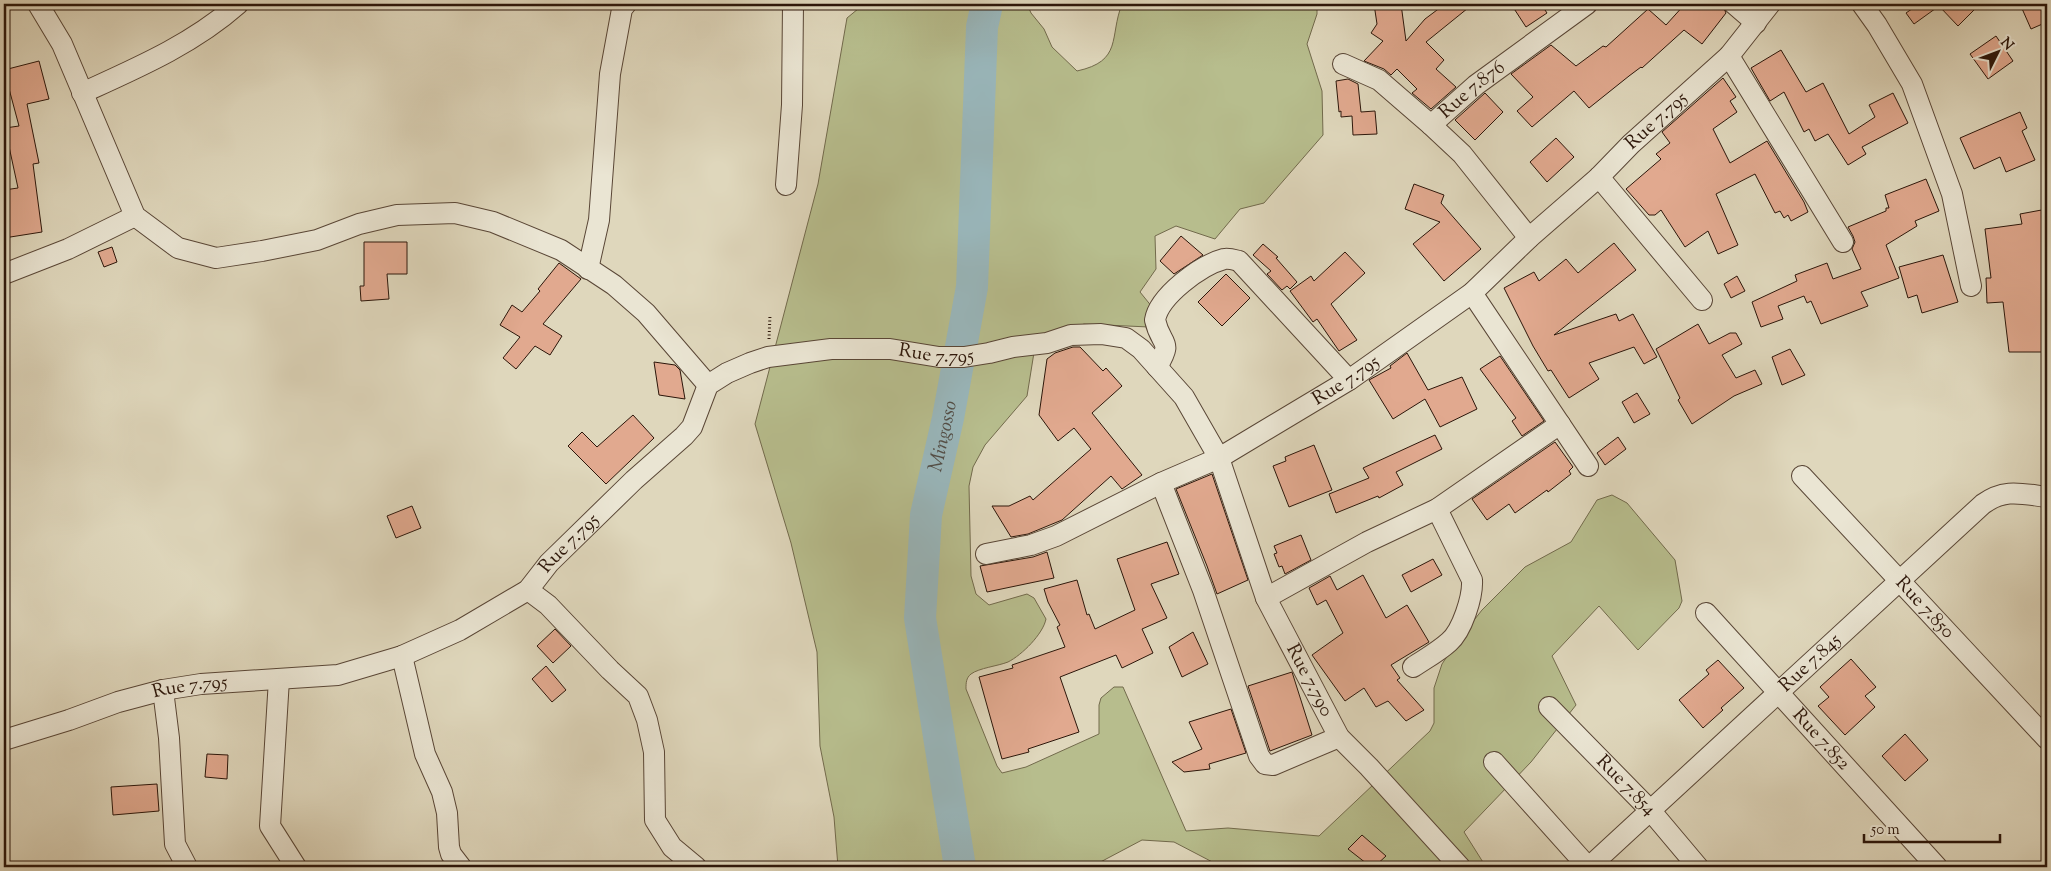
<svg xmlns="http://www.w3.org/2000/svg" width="2051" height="871" font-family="'Sorts Mill Goudy',serif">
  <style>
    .green { fill: #b7bd8d; stroke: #726a4c }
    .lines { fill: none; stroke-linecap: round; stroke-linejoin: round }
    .river { stroke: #99b7bc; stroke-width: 32 }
    .building { fill: #e1a98f; stroke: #2c160a }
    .minor-casing { stroke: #594636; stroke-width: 22 }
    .path { stroke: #2c160a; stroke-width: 3; stroke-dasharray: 1 2.5; stroke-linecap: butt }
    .minor { stroke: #eae5d3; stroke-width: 20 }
    .labels { text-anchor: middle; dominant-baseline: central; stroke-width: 4.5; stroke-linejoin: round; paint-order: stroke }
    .street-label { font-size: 19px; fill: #2c160a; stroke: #eae5d3 }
    .water-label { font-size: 20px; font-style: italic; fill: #524e48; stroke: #eae5d3 }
  </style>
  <rect width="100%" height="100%" fill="#dfd7bc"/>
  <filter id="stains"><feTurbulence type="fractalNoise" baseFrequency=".004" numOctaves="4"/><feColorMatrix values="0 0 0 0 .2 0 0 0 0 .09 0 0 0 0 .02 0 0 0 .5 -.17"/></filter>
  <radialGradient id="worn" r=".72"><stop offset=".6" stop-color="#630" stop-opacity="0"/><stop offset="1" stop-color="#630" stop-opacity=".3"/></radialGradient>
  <path class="green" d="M864,4H1027L1031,13L1044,29L1052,47L1077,71C1123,61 1109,37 1122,4H1317V14L1307,44L1322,91L1323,135L1264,203L1240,209L1215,239L1176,226L1155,236L1156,269L1140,292L1157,313L1149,327L1084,324L1036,340L1027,396L985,445L973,467L969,486L971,576L976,594L989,605L1027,594L1034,598L1046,619C1043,634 1022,655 1008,662C998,666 979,668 971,674C966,678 966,683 966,689L997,766L1002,773L1026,767L1099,734V705L1101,698L1114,687H1123L1186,831L1228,828L1319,836L1430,731L1434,723V688L1442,664L1456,643L1482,610L1525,567L1571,542L1597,500L1612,495L1627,503L1675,560L1682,601L1679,608L1638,650L1599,606L1552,656L1576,705L1531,762L1464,832L1486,867H1222L1174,842L1142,840L1091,867H838L834,817L820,746L817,652L791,543L755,424L818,184L847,18Z"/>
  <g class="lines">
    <path class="river" id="s1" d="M960,867L920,618L926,515L948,418L972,287L982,27L987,4"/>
  </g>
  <g class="building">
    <polygon points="1374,4 1401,4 1406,41 1425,19 1445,4 1473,4 1426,42 1444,60 1436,69 1456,87 1431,109 1412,93 1417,89 1397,69 1391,75 1384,69 1364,61 1383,41 1371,33 1377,24"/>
    <polygon points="1511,4 1541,4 1547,13 1526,27"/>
    <polygon points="1685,4 1722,4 1726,13 1702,44 1684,30 1642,68 1641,67 1629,76 1589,108 1574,91 1532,127 1517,111 1533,97 1511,74 1551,45 1576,66 1603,46 1606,47 1648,9 1666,25"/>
    <polygon points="1919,4 1980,4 1958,26 1939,6 1914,24 1906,13"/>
    <polygon points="2020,4 2047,4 2047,22 2031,29"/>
    <polygon points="1996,36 2013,61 1988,79 1970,54"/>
    <polygon points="1781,50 1806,92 1823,83 1849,134 1875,117 1869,105 1893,93 1908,123 1862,147 1866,154 1848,165 1828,134 1815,141 1809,129 1804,132 1784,92 1770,101 1751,68"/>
    <polygon points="39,61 49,99 27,104 39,163 33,164 42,232 4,238 4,190 18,188 5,128 19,126 4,70"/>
    <polygon points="1723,78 1736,97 1730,101 1737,112 1713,129 1730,163 1767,141 1804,202 1808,212 1791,221 1788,215 1784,218 1780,211 1775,213 1755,174 1716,194 1738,245 1718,254 1708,231 1685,247 1661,210 1655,215 1649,215 1626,189 1661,159 1656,154 1670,143 1662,132"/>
    <polygon points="1348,79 1358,84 1361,112 1375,111 1377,134 1353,135 1352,116 1341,117 1341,111 1339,112 1336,81"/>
    <polygon points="1485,93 1503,112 1475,140 1455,120"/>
    <polygon points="2020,112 2027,128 2022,131 2035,160 2006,172 2000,157 1974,169 1960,138"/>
    <polygon points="1556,138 1574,157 1547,182 1530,162"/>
    <polygon points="1926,179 1939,211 1915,221 1917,226 1886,245 1899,278 1861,292 1868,306 1821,324 1811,301 1807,303 1804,296 1778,306 1783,319 1761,327 1752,302 1797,281 1795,275 1827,263 1833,279 1861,269 1852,249 1855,242 1853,236 1848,227 1886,211 1886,208 1889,208 1885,195"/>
    <polygon points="1414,184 1444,195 1441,203 1481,249 1444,281 1413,244 1440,222 1405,209"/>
    <polygon points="2047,209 2047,352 2009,352 2003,302 1987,303 1986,278 1991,278 1985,229 2022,224 2020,214"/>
    <polygon points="1181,236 1203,255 1174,274 1160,261"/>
    <polygon points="364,242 407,242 407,274 387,274 389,299 361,301 360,286 364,286"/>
    <polygon points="1614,243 1636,270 1554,335 1616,314 1619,321 1633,314 1657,357 1644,364 1634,347 1589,363 1599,379 1569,398 1551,370 1548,371 1533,346 1504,288 1534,272 1539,281 1566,259 1578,273"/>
    <polygon points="1263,244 1278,257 1276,258 1297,282 1290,289 1287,286 1282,290 1267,274 1271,271 1253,255"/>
    <polygon points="112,247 117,262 104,267 98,252"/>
    <polygon points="1345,252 1365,273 1331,304 1357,340 1339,351 1317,319 1313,322 1290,291 1311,276 1314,281"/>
    <polygon points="1943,255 1958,302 1922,313 1917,295 1908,298 1899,267"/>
    <polygon points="559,263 581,279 543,324 562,336 550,355 535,346 516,369 503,358 520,337 500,325 512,305 522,312 540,291 538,289"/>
    <polygon points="1226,274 1250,298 1222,326 1198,302"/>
    <polygon points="1737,276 1745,291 1731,298 1724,284"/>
    <polygon points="1698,324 1709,344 1730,333 1736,333 1742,344 1722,355 1736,378 1755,370 1762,384 1734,396 1692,424 1678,400 1680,398 1656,349"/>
    <polygon points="1073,347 1080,347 1103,371 1106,368 1122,386 1092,413 1142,475 1122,489 1111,476 1062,520 1028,534 1011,537 992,506 1009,506 1030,496 1033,500 1091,449 1074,428 1058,441 1039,415 1047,359 1055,353"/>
    <polygon points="1790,349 1805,375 1782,385 1772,357"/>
    <polygon points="1407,353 1428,390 1462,377 1477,409 1440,427 1425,399 1393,419 1369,380 1391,368 1390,366"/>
    <polygon points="1500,356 1544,421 1522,436 1512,421 1516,418 1480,369"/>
    <polygon points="654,362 675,365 680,370 685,399 659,395"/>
    <polygon points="1637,393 1650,414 1634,423 1622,402"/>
    <polygon points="633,415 654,438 606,484 568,446 582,432 597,447"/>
    <polygon points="1435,435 1442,449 1396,472 1403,485 1379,498 1378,496 1336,513 1329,494 1369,478 1363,468"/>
    <polygon points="1618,437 1626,449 1605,465 1597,453"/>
    <polygon points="1555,442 1573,467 1569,471 1571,474 1548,492 1547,490 1515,513 1509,504 1487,520 1472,499"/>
    <polygon points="1314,445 1332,490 1289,507 1273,466 1286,461 1285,457"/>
    <polygon points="1212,474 1248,580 1217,594 1207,566 1176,489"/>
    <polygon points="412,506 421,528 396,538 387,516"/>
    <polygon points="1301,535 1311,560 1285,574 1282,566 1279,567 1274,554 1277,553 1274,546"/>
    <polygon points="1167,542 1179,574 1151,584 1167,618 1142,629 1153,653 1122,668 1116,655 1060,677 1079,732 1028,749 1029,752 1002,759 979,677 1013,668 1012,665 1065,647 1057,627 1060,625 1048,602 1044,589 1077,580 1087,615 1089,614 1095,629 1135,610 1117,559"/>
    <polygon points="1047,552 1054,578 987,592 980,566 1033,557"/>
    <polygon points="1433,559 1442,575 1411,592 1402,575"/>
    <polygon points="1363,575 1386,618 1407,605 1429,642 1391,665 1400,678 1397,680 1424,710 1406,721 1388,701 1376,707 1364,688 1345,701 1312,655 1343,633 1326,600 1317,605 1309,588 1330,576 1337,590"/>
    <polygon points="555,629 571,646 553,663 537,646"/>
    <polygon points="1193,632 1208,664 1182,677 1169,647"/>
    <polygon points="1851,659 1876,687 1865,696 1875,707 1845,735 1818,706 1829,697 1820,687"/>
    <polygon points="1718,660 1744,688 1721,708 1723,710 1703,728 1679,700 1709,674 1706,670"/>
    <polygon points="546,666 566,690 552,702 532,679"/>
    <polygon points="1292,672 1312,735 1270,751 1248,686"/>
    <polygon points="1231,709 1246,753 1209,764 1210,769 1184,772 1172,762 1202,749 1189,722"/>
    <polygon points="1905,734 1928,760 1905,781 1882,756"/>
    <polygon points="207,754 228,755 227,779 205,777"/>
    <polygon points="157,784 159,811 113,815 111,787"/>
    <polygon points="1362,835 1386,856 1374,867 1371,867 1348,849"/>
  </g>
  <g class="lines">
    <defs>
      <g id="minor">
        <polyline points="38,4 62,44 135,216 178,248 216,258 262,251 317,240 359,224 397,215 455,213 493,222 561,250 614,285 646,313 708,385"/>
        <polyline points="1734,4 1756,23"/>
        <polyline points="1862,4 1877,25 1912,84 1952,194 1971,286"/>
        <polyline points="1729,56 1843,242"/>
        <polyline points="1343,64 1379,80 1431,125"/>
        <path d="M82,93C137,68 193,44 238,4"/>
        <polyline points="1599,177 1702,300"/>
        <polyline points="786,185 792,105 793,4"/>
        <path id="s2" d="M1529,238L1462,154L1431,125L1476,85L1587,4"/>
        <polyline points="588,269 599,220 610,74 622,9 626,4"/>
        <polyline points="4,274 68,249 135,216"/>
        <polyline points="1472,293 1588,466"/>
        <path d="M1157,367C1174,339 1161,347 1155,320C1159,296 1201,265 1224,259C1229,258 1235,260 1239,261L1349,380"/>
        <path id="s3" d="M1802,476L2047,739"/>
        <polyline points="1161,483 1203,590 1259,756 1265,764 1273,765 1339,737"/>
        <path id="s4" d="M986,554L1031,545L1056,536L1161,483L1219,458L1349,380L1472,293L1529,238L1599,177L1631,144L1729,56L1770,4"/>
        <polyline points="528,590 548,605 610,670 638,696 647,720 654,752 655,820 672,847 696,867"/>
        <polyline points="1266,598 1367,542 1437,509 1560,424"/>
        <path id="s5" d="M1706,613L1937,867"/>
        <polyline points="402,656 425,754 442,792 447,813 449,847 451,854 461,867"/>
        <path d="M1413,667C1425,659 1438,652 1449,642C1462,631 1473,597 1472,580L1437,509"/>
        <polyline points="279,679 270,826 296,867"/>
        <polyline points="163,690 169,738 175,844 187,867"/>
        <path id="s6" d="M1549,707L1650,810L1698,867"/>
        <path id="s7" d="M4,740L69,720L118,702L163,690L201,684L338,675L402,656L460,630L528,590L549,563L634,480L684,436L692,427L708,385L727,373L750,363L768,357L831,349H890L939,357H964L989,353L1013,347L1047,343L1071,335L1101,334L1126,338L1141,349L1184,397L1219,458L1266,598L1339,737L1369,767L1460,867"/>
        <polyline points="1494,762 1588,867"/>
        <path id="s8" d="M1589,867L1983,504C2005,488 2022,494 2047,497"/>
      </g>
    </defs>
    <use href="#minor" class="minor-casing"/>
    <polyline class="path" points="769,339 770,315"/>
    <use href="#minor" class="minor"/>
  </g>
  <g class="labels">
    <g class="street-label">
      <text stroke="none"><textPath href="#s2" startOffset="204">Rue 7.876</textPath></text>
      <text stroke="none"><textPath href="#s4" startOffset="808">Rue 7.795</textPath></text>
      <text stroke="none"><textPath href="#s7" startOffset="1064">Rue 7.795</textPath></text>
      <text stroke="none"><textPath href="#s4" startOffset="402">Rue 7.795</textPath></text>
      <text stroke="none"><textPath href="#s7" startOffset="614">Rue 7.795</textPath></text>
      <text stroke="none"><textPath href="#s3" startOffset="180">Rue 7.850</textPath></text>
      <text stroke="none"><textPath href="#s8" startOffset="301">Rue 7.845</textPath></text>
      <text stroke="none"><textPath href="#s7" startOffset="1651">Rue 7.790</textPath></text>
      <text stroke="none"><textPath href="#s7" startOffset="194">Rue 7.795</textPath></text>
      <text stroke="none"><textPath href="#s5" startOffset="171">Rue 7.852</textPath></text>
      <text stroke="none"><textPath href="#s6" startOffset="110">Rue 7.854</textPath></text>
    </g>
    <g class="water-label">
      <text stroke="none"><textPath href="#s1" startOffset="436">Mingosso</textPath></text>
    </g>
  </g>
  <rect width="2051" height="871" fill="none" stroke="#dfd7bc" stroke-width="20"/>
  <rect x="5" y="5" width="2041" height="861" fill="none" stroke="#2c160a" stroke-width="2.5"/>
  <rect x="10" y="10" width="2031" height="851" fill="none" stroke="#2c160a"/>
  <g transform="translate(1998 52) rotate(48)" stroke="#eae5d3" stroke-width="4" paint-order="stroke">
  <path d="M0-4L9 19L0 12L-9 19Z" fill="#2c160a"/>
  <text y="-8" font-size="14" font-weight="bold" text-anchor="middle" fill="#2c160a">N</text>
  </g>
  <path d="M1864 834v8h136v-8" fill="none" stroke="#2c160a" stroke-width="2.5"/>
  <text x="1871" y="834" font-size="15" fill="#2c160a" stroke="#eae5d3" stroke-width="4" paint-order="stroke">50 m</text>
  <rect width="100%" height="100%" filter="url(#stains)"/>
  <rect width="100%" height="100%" fill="url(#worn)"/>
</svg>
